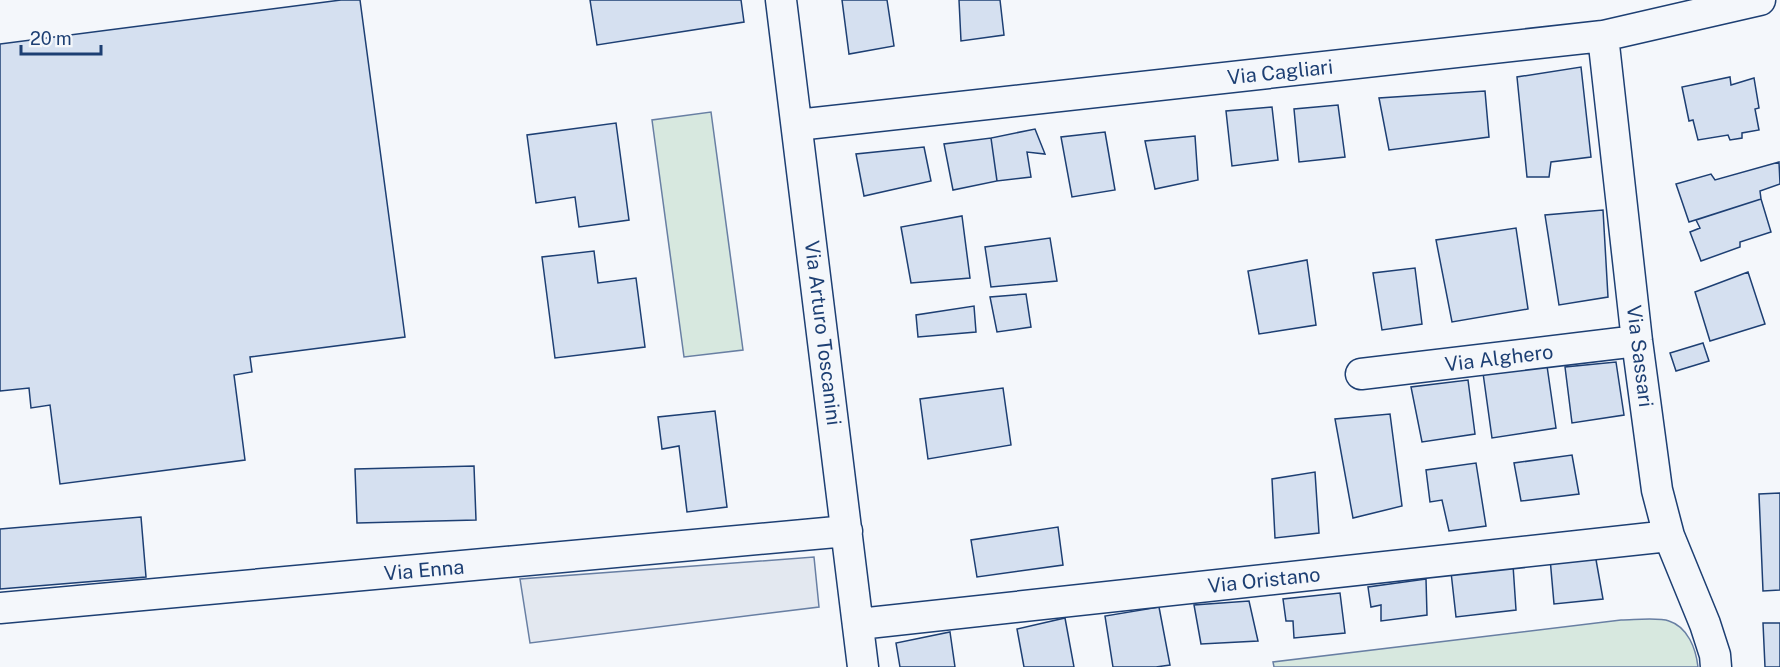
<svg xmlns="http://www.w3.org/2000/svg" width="1780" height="667" font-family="'Public Sans',sans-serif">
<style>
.green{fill:#d7e8df;stroke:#687fa3;stroke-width:1.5}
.parking{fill:#e3e8f0;stroke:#687fa3;stroke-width:1.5}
.building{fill:#d5e0f0;stroke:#1d3f73;stroke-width:1.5}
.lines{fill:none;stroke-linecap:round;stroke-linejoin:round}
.minor-casing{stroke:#1d3f73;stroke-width:33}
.minor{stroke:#f4f7fb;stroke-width:30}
.labels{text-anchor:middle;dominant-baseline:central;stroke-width:4.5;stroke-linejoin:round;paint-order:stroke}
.street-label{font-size:20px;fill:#1d3f73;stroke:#f4f7fb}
</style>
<rect width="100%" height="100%" fill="#f4f7fb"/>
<!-- green -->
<path class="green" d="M711 112 743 350 684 357 652 120Z
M1621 620C1634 620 1658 617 1669 621 1688 627 1696 649 1698 667H1274L1273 662Z"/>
<!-- parking -->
<path class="parking" d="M814 557 819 607 530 643 520 579Z"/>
<!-- building -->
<path class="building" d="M341 0H360L405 337 250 357 252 372 234 375 245 460 60 484 50 405 31 408 29 388 0 391V44Z
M590 0H741L744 22 597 45Z
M842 0H887L894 46 849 54Z
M959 0H1000L1004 35 961 41Z
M1581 67 1591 157 1551 162 1549 177H1527L1517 77Z
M1730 77 1731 85 1754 78 1759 108 1755 109 1759 130 1742 133V138L1730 140 1728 135 1698 140 1693 120 1689 121 1682 87Z
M1485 91 1489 137 1389 150 1379 98Z
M1338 105 1345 157 1299 162 1294 109Z
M1272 107 1278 160 1232 166 1226 111Z
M616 123 629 220 579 227 575 197 536 203 527 135Z
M1035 129 1045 154 1027 152 1031 177 997 181 991 138Z
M1105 132 1115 190 1072 197 1061 137Z
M1195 136 1198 180 1155 189 1145 141Z
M991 138 997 181 953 190 944 144Z
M924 147 931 181 864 196 856 154Z
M1779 162 1780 184 1760 191 1761 199 1689 222 1676 184 1711 174 1715 180Z
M1761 199 1771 232 1740 242V247L1701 261 1690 232 1700 228 1696 220Z
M1603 210 1608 297 1559 305 1545 215Z
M962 216 970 278 911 283 901 227Z
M1516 228 1528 309 1452 322 1436 240Z
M1050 238 1057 281 991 287 985 247Z
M594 251 598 283 636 278 645 347 555 358 542 257Z
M1307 260 1316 325 1259 334 1248 271Z
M1415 268 1422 324 1382 330 1373 273Z
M1748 272 1765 324 1710 341 1695 292Z
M1026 294 1031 327 997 332 990 297Z
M974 306 976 332 918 337 916 315Z
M1703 343 1709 361 1676 371 1670 353Z
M1616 362 1624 415 1572 423 1565 367Z
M1547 366 1556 428 1492 438 1483 373Z
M1468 380 1475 434 1422 442 1411 387Z
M1003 388 1011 445 928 459 920 399Z
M715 411 727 507 687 512 679 446 662 449 658 417Z
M1390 414 1402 506 1353 518 1335 419Z
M1572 455 1579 494 1521 501 1514 463Z
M1476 463 1486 526 1449 531 1442 500 1430 502 1426 470Z
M474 466 476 520 357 523 355 469Z
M1315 472 1319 533 1275 538 1272 479Z
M1780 493V590L1763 591 1759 494Z
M141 517 146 577 0 589V529Z
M1058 527 1063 565 977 577 971 540Z
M1595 554 1603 599 1554 604 1550 558Z
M1513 565 1516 610 1456 617 1451 572Z
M1426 579 1427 615 1381 621V605L1371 607 1368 587Z
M1340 593 1345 633 1294 638 1293 621H1286L1283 599Z
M1249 601 1258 641 1201 644 1194 605Z
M1159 607 1170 665 1156 667H1113L1105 616Z
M1065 618 1074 667H1024L1017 629Z
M1763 623H1780V667H1765Z
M950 632 955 667H900L896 643Z"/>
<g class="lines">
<!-- minor casing -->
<g class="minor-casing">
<path id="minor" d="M781 0 863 667
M1603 36 1637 341 1657 490 1669 536 1705 624 1715 655 1716 667
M797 125 1603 36 1760 0
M1361 374 1637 341
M0 608 847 531
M859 624 1669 536"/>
</g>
<!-- minor -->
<use href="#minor" class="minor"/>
</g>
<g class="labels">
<!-- street labels -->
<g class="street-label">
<text transform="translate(1280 72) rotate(-6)">Via Cagliari</text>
<text transform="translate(823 333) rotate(83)">Via Arturo Toscanini</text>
<text transform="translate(1640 356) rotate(83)">Via Sassari</text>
<text transform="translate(1499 358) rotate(-7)">Via Alghero</text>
<text transform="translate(424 570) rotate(-5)">Via Enna</text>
<text transform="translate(1264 580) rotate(-6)">Via Oristano</text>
</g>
</g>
<!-- scale -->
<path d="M21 45v9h80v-9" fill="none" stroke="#1d3f73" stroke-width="3"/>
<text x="30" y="45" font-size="18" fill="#1d3f73" stroke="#f4f7fb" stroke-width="4.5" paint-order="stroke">20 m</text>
</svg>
